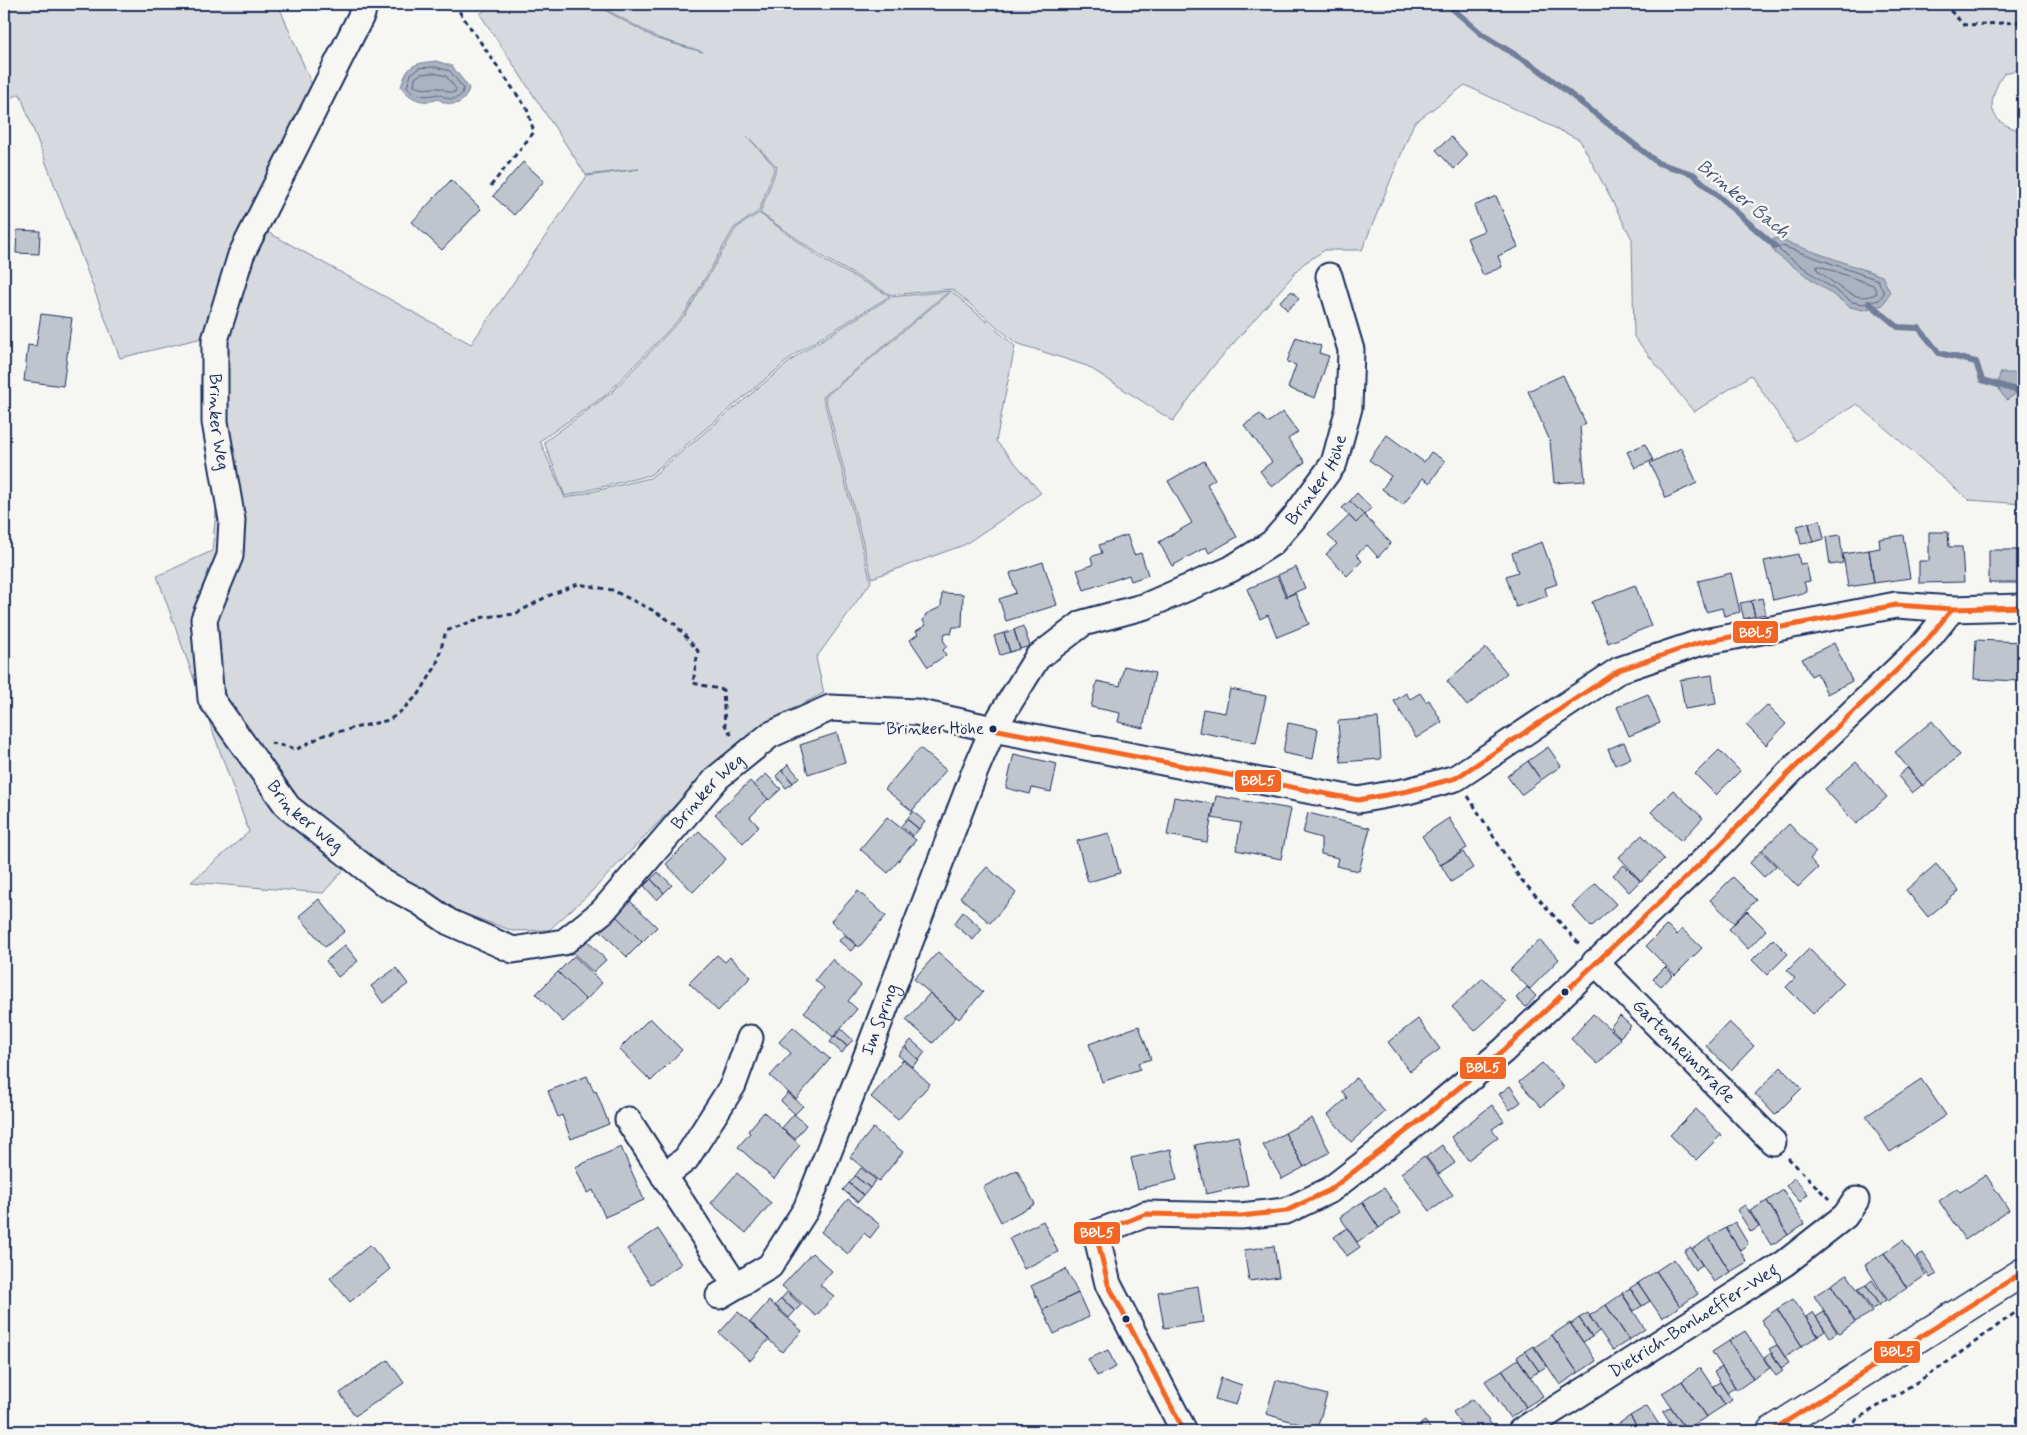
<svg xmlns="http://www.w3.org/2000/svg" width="2027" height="1435" font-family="Mynerve,sans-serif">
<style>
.green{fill:#d6d9dd;stroke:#78849e}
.water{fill:#abb2c0;stroke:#717e99}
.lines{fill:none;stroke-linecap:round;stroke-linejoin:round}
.shore{stroke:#556385;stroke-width:1}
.stream{stroke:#717e99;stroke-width:6}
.building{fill:#c0c4cd;stroke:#1b2f5e}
.minor-casing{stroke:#1b2f5e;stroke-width:29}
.major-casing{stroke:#1b2f5e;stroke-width:31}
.path{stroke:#1b2f5e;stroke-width:3;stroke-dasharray:5 4;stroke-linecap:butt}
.minor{stroke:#f6f6f2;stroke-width:25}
.major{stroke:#f6f6f2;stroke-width:28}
.bus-1-casing{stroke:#f6f6f2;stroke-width:9}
.bus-1{stroke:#f26522;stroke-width:5}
.bus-dot{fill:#1b2f5e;stroke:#f6f6f2;stroke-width:2}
.labels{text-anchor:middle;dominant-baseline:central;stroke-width:5;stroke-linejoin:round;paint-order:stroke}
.bus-label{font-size:17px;fill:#1b2f5e;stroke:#f6f6f2;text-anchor:end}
.street-label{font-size:18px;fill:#1b2f5e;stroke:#f6f6f2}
.water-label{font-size:19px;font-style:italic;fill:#46567b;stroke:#f6f6f2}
.line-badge{stroke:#f6f6f2;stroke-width:2}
.badge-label{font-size:14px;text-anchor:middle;font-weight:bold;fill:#fff}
</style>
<rect width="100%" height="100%" fill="#f6f6f2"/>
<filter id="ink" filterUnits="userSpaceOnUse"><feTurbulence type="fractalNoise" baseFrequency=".02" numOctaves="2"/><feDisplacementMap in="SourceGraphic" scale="10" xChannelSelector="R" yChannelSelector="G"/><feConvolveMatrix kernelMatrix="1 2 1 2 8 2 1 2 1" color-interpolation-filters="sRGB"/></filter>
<g filter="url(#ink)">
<!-- green -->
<path class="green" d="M4 4H278L315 92 235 250 202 338 120 358 20 94 4 100Z
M493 4H594L657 39 703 52 658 38 596 4H2023V69L2004 73C1985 103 1987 123 2023 131V504L1969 500 1857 404 1796 441 1751 375 1694 412 1634 337 1632 239 1580 140 1465 85 1414 123 1362 250H1325L1303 264 1211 369 1173 421 1087 366 1016 343 952 289 891 295 826 259 760 213 777 167 747 136 775 167 759 211 734 228 685 313 606 395 540 441 565 498 650 478 799 354 891 297 949 291 823 397 871 582 816 658 824 693 766 722 714 765 591 892 549 930 513 931 454 910 359 853 323 893 191 882 249 832 157 576 212 551 217 502 203 341 262 229 471 344 587 176 639 169 586 175 480 14Z
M759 213 825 261 890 296 798 352 650 475 565 496 544 442 611 393 686 314 736 228Z
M951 291 1015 346 996 441 1041 493 964 545 872 578 825 397Z"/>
<!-- water -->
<path class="water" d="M436 61 452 66 469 88C465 105 452 108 438 99 424 105 410 99 401 87 408 64 413 64 436 61Z
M1775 238 1882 276 1890 292 1883 305 1863 310 1850 307 1776 254 1769 243Z
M2000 373H2017L2022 384 2021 390 2007 400C1998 391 1997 386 2000 373Z"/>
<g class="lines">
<!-- shore -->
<path class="shore" d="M435 67 450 71 463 88 462 94C453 103 448 98 438 94 427 97 414 97 407 87L411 74 419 68Z
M435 73 446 76 456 89 455 92C448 94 446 89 439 88 429 87 426 91 414 86L415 78 421 74Z
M1782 246 1878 280 1884 293 1879 300 1863 304 1852 302 1780 251 1778 247Z
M1820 266 1873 285 1877 293C1855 306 1835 283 1817 270V267Z"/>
<!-- stream -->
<path class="stream" d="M1447 4 1483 35 1537 68 1658 163 1693 174 1775 246
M1869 303 1898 327 1919 328 1939 353 1976 362 1982 380 2023 392"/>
</g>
<!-- building -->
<path class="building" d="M1451 137 1468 155 1454 169 1436 150Z
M523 162 544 181 514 215 493 196Z
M451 180 481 209 442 250 412 222Z
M1496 196 1518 247 1498 256 1502 267 1483 275 1467 238 1484 231 1474 206Z
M17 230 40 231 39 254 16 253Z
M1292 291 1299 299 1287 310 1280 301Z
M41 314 72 318 63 386 24 381 28 345 36 346Z
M1296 337 1321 346 1319 353 1329 356 1315 398 1288 388 1296 365 1287 362Z
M1563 375 1586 424 1580 427 1585 481 1554 483 1550 441 1528 391Z
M1283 412 1298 432 1288 439 1305 462 1272 487 1260 471 1272 462 1244 425 1260 414 1267 423Z
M1387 435 1424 462 1431 452 1445 461 1430 483 1423 478 1403 505 1382 489 1391 476 1369 460Z
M1645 444 1653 460 1635 468 1627 452Z
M1681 448 1697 483 1666 498 1650 463Z
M1204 461 1215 479 1207 484 1237 537 1209 553 1206 547 1172 566 1159 542 1192 523 1168 481Z
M1357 493 1371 508 1364 515 1350 501Z
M1350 501 1364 515 1356 523 1342 508Z
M1364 515 1391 543 1378 557 1367 545 1356 555 1362 561 1347 576 1326 554 1337 544 1328 536 1349 516 1356 523Z
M1820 520 1824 539 1813 542 1809 523Z
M1809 523 1813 542 1801 544 1797 526Z
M1929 532H1948L1949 547H1962L1964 582 1919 583V561H1929Z
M1127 535 1134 555 1141 553 1148 575 1131 581 1129 575 1084 590 1077 570 1093 565 1091 557 1102 553 1099 545Z
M1840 535 1843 563 1830 565 1826 537Z
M1903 535 1910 578 1874 583 1869 550 1880 548 1879 539Z
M1542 542 1557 584 1545 588 1547 596 1516 607 1506 576 1518 572 1512 553Z
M1869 550 1874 583 1848 587 1843 554Z
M1989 550H2023V583H1989Z
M1798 554 1800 564 1806 563 1810 581 1804 582 1807 592 1773 600 1764 561Z
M1043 562 1057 605 1006 621 999 599 1016 593 1010 573Z
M1296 567 1305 588 1287 596 1278 575Z
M1731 573 1740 612 1724 616 1722 608 1706 612 1698 581Z
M1277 576 1286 597 1295 593 1309 624 1277 637 1268 615 1260 619 1247 589Z
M1635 585 1651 626 1608 643 1592 602Z
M942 593 963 594 962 627H953L951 634 945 633 943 640 947 646 943 650 946 655 928 667 910 640 918 634 916 631 926 625 923 621 926 614 941 607Z
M1762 598 1766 614 1755 616 1751 601Z
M1751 601 1755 616 1744 619 1740 603Z
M1023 626 1030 646 1020 649 1014 630Z
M1014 630 1020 649 1010 652 1004 633Z
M1004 633 1010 652 1000 655 994 636Z
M1976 640 2022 642 2020 681 1974 679Z
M1834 643 1852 681 1827 694 1817 673 1811 676 1802 659Z
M1486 648 1507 673 1467 706 1447 681Z
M1124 666 1155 673 1143 728 1118 722 1120 713 1091 707 1097 681 1120 686Z
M1712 675 1716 704 1685 709 1680 680Z
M1230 689 1266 696 1256 743 1199 732 1203 709 1225 713Z
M1406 693 1410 699 1420 693 1426 702 1429 700 1442 722 1416 738 1394 701Z
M1648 694 1660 723 1629 736 1617 707Z
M1767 705 1786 724 1766 745 1746 725Z
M1378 718 1381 759 1341 762 1338 721Z
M1932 721 1960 755 1923 786 1895 752Z
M1288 723 1318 729 1313 759 1283 753Z
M837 733 845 762 808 774 800 745Z
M1624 742 1631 758 1615 765 1608 749Z
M1548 747 1561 766 1541 780 1528 761Z
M920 748 946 770 912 811 885 789Z
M1719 750 1740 771 1716 795 1695 774Z
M1014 754 1057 764 1051 792 1032 788 1030 794 1006 788Z
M1528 761 1541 780 1521 795 1507 776Z
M1856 762 1887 797 1856 824 1825 789Z
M788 764 799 777 793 783 782 770Z
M1907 768 1922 785 1912 793 1898 776Z
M782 770 793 783 786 788 776 776Z
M766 774 781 789 769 800 754 785Z
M750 781 768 799 750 817 759 827 743 843 715 814Z
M1673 790 1703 818 1681 841 1651 812Z
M1216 796 1291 809 1281 859 1236 850 1241 823 1212 818Z
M1174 797 1214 804 1207 842 1167 835Z
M913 811 925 822 919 829 907 819Z
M1308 813 1370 828 1359 871 1336 866 1338 858 1321 854V838L1303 833Z
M887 817 916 840 888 873 860 849Z
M1449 818 1467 848 1440 865 1422 836Z
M907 819 919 829 913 836 901 826Z
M1789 824 1816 852 1810 859 1818 868 1798 887 1762 850Z
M699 831 726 859 693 892 666 864Z
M1109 833 1120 873 1088 882 1077 841Z
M1642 835 1664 859 1641 881 1619 857Z
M1761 851 1776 866 1764 877 1750 863Z
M1463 852 1473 868 1451 882 1441 865Z
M1936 864 1959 891 1928 917 1906 890Z
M1624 865 1640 881 1629 892 1613 875Z
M987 867 1016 893 990 923 960 897Z
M658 872 672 885 664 893 651 879Z
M1733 877 1756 900 1734 923 1710 900Z
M651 879 664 893 657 900 644 886Z
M1596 883 1616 904 1591 927 1572 906Z
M858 891 886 916 859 947 831 921Z
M319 899 345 931 325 947 299 916Z
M630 901 657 927 642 942 615 915Z
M1747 911 1766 930 1748 949 1729 929Z
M963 912 982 929 973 940 954 924Z
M615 915 642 942 627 957 600 930Z
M1667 925 1677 935 1682 929 1702 948 1675 975 1646 946Z
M844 935 856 945 851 951 839 941Z
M584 937 606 960 593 972 570 950Z
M1773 939 1788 954 1767 975 1752 960Z
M1539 940 1559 959 1530 989 1510 970Z
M345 945 358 961 338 977 326 961Z
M1809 949 1844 983 1813 1014 1786 987 1795 978 1787 971Z
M938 952 983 992 959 1019 914 979Z
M717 955 725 962 730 957 751 977 718 1011 689 983Z
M574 956 602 983 586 1000 558 972Z
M832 959 861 985 848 1001 857 1009 833 1037 804 1012 824 988 815 980Z
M1665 967 1673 975 1661 986 1653 979Z
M396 968 408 984 383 1003 371 986Z
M558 972 586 1000 563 1022 536 994Z
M1483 978 1506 1002 1475 1031 1452 1007Z
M1527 987 1536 996 1526 1007 1516 998Z
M930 993 956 1017 933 1043 906 1020Z
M1593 1014 1621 1039 1598 1064 1571 1039Z
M1620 1016 1631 1026 1620 1037 1610 1027Z
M650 1018 682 1050 651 1081 619 1049Z
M1418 1019 1440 1049 1410 1071 1388 1042Z
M1729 1022 1754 1046 1731 1070 1706 1046Z
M1139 1026 1151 1059 1138 1063 1140 1069 1102 1082 1089 1044Z
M793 1027 830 1059 796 1099 770 1076 791 1053 779 1042Z
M841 1029 853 1040 847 1046 835 1036Z
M835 1036 847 1046 842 1053 830 1042Z
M911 1040 925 1052 919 1060 905 1047Z
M905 1047 919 1060 912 1067 898 1055Z
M903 1060 930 1084 898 1120 871 1097Z
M1542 1063 1564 1087 1541 1107 1519 1082Z
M1781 1067 1802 1088 1775 1115 1755 1094Z
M587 1076 594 1092 596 1091 609 1124 571 1139 562 1115 558 1117 548 1091Z
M1356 1078 1385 1112 1351 1142 1328 1115 1347 1098 1342 1091Z
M1921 1079 1946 1115 1890 1152 1866 1116Z
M1510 1086 1521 1102 1510 1110 1499 1094Z
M788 1093 803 1106 795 1114 781 1101Z
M1492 1105 1504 1121 1492 1129 1498 1137 1468 1160 1451 1137Z
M1696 1109 1721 1135 1696 1160 1670 1135Z
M764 1112 800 1145 774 1179 738 1147 750 1133 748 1131Z
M794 1114 806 1125 795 1139 782 1128Z
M1312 1118 1330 1152 1304 1167 1285 1133Z
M873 1128 903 1152 879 1181 850 1157Z
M1285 1133 1304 1167 1282 1179 1263 1145Z
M1238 1136 1248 1185 1206 1194 1195 1145Z
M1442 1145 1455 1163 1439 1174 1426 1157Z
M621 1147 644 1200 605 1217 593 1190 587 1193 575 1167Z
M1171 1149 1177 1180 1138 1189 1131 1158Z
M1424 1156 1453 1195 1430 1211 1401 1173Z
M861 1168 876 1180 870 1188 855 1176Z
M1017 1170 1035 1204 1001 1222 983 1187Z
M737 1173 771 1203 746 1233 711 1203Z
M1986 1175 2009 1210 1965 1240 1939 1201 1957 1188 1960 1192Z
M855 1176 870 1188 864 1195 849 1183Z
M1794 1178 1808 1194 1800 1202 1786 1186Z
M849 1183 864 1195 858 1202 843 1190Z
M1384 1188 1401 1213 1379 1228 1362 1202Z
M1783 1190 1804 1224 1788 1235 1767 1201Z
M848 1199 880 1225 870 1238 864 1233 848 1254 821 1232Z
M1767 1201 1788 1235 1771 1245 1750 1211Z
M1362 1202 1379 1228 1357 1242 1340 1217Z
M1745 1205 1759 1227 1751 1232 1737 1210Z
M1043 1221 1058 1252 1024 1269 1009 1238Z
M1735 1222 1748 1244 1740 1250 1726 1228Z
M1347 1228 1360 1247 1347 1256 1334 1237Z
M1726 1228 1747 1262 1730 1272 1709 1238Z
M658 1229 681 1264 651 1284 627 1249Z
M1709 1238 1730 1272 1714 1282 1692 1249Z
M1903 1240 1926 1275 1907 1288 1884 1253Z
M370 1245 390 1269 350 1302 330 1278Z
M1274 1246 1279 1277 1249 1281 1244 1250Z
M1691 1247 1702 1265 1695 1270 1684 1251Z
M812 1253 832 1271 820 1285 834 1296 816 1316 782 1286Z
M1884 1253 1907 1288 1888 1301 1865 1265Z
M1923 1253 1937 1274 1930 1278 1916 1257Z
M1674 1259 1698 1294 1680 1306 1656 1271Z
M1066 1269 1078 1293 1043 1310 1031 1286Z
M1656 1271 1680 1306 1662 1318 1638 1283Z
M1847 1274 1872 1312 1855 1322 1831 1285Z
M1872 1280 1886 1300 1879 1305 1866 1285Z
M1638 1283 1650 1301 1642 1306 1630 1288Z
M1831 1285 1855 1322 1839 1333 1814 1296Z
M1866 1285 1879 1305 1872 1309 1858 1289Z
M1198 1286 1203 1322 1164 1328 1158 1292Z
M1630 1288 1642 1306 1634 1311 1622 1293Z
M787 1292 801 1305 795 1311 781 1299Z
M1078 1293 1089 1317 1054 1334 1043 1310Z
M1622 1294 1645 1329 1629 1340 1606 1305Z
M781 1299 795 1311 789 1318 775 1305Z
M1793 1299 1818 1336 1802 1346 1777 1309Z
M769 1301 802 1331 782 1352 750 1322Z
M1606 1305 1629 1340 1613 1350 1589 1316Z
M1777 1309 1802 1346 1785 1357 1761 1320Z
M738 1312 769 1339 750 1361 719 1333Z
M1813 1312 1825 1331 1818 1336 1806 1317Z
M1824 1312 1837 1332 1830 1337 1816 1317Z
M1588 1313 1599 1331 1592 1337 1579 1318Z
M1579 1318 1592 1337 1583 1342 1571 1324Z
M1570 1323 1596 1361 1578 1373 1552 1335Z
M1745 1331 1770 1368 1753 1379 1729 1341Z
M1552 1335 1578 1373 1560 1385 1535 1347Z
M1729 1341 1753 1379 1737 1390 1712 1352Z
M1777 1345 1789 1363 1781 1368 1769 1349Z
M1533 1346 1547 1366 1539 1371 1525 1351Z
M1108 1350 1116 1367 1097 1376 1088 1359Z
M1525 1351 1539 1371 1530 1377 1517 1357Z
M1772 1353 1783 1371 1776 1376 1764 1358Z
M1518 1359 1543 1396 1526 1407 1502 1370Z
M388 1360 404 1383 355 1416 340 1393Z
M1722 1367 1735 1387 1727 1393 1714 1372Z
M1700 1368 1725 1405 1706 1417 1682 1381Z
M1502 1370 1526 1407 1510 1418 1485 1381Z
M1221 1378 1242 1385 1236 1405 1215 1399Z
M1276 1380 1327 1395 1317 1429 1266 1414Z
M1682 1381 1706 1417 1686 1430 1662 1393Z
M1720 1382 1732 1400 1725 1405 1713 1386Z
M1473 1399 1494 1428 1490 1431H1466L1453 1412Z
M1647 1406 1663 1431H1640L1630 1416Z
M1671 1407 1685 1428 1680 1431H1675L1663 1412Z
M1630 1416 1640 1431H1617L1614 1427Z
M1425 1421 1432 1431H1410Z
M1669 1422 1675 1431H1664L1661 1428Z"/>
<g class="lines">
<!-- minor casing -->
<g class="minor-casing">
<g id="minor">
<path id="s1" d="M364 4 362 14 241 255 215 340V422L232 520 230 556 204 619 211 699 288 807 384 883 420 902 449 922 513 950 564 942 603 911 718 777 770 735 830 708 916 712 993 729 1358 800 1408 791 1456 778 1619 670 1699 643 1896 605 1952 609 2023 607"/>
<path id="s2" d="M1595 962 1773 1142"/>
<path d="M628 1120 736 1286"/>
<path d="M664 1176 686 1159 733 1085 750 1038"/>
<path id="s3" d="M719 1296 770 1266 806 1209 865 1060 975 771 993 729 1037 658 1083 623 1146 606 1231 569 1272 543 1294 518 1334 463 1349 408 1351 350 1329 276"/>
<path d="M1184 1431 1108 1284 1096 1233 1146 1214 1241 1216 1286 1211 1330 1190 1419 1121 1503 1051 1721 844 1789 773 1923 645 1952 609"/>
<path id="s4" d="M1521 1431 1785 1263 1845 1216 1856 1200"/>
</g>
</g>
<!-- major casing -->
<g class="major-casing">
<path id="major" d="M1771 1431 2023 1272"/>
</g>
<!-- path -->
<path class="path" d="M454 4 527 109 534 132 489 188
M1944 4 1964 25 2023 22
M271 743 297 749 324 735 389 720 399 713 419 694 436 666 446 631 484 617 515 614 548 596 578 584 612 590 654 611 675 624 698 651 693 683 723 690 725 725 732 736
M1468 796 1519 877 1581 946
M1788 1158 1829 1199
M1838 1431 1938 1369 2023 1307"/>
<!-- minor -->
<use href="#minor" class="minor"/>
<!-- major -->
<use href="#major" class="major"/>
<!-- bus-1 casing -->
<g class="bus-1-casing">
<path id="bus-1" d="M993 729 1358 800 1408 791 1456 778 1619 670 1699 643 1896 605 1952 609 2023 607
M1184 1431 1108 1284 1096 1233 1146 1214 1241 1216 1286 1211 1330 1190 1419 1121 1503 1051 1721 844 1789 773 1923 645 1952 609
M1771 1431 2023 1272"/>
</g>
<!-- bus-1 -->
<use href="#bus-1" class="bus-1"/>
</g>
</g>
<!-- markers -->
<g class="bus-dot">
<circle cx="993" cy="729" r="4.5"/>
<circle cx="1565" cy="992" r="4.5"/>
<circle cx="1126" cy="1319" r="4.5"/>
</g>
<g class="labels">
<!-- bus labels -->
<g class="bus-label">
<text x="984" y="729">Brinker Höhe</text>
</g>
<!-- street labels -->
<g class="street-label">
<text stroke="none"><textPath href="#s1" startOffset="451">Brinker Weg</textPath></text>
<text stroke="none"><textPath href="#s3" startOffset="1068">Brinker Höhe</textPath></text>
<text stroke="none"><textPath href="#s1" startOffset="1396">Brinker Weg</textPath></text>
<text stroke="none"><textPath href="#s1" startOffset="886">Brinker Weg</textPath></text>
<text stroke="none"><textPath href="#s3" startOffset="330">Im Spring</textPath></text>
<text stroke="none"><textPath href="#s2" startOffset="126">Gartenheimstraße</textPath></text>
<text stroke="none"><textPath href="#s4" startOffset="205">Dietrich-Bonhoeffer-Weg</textPath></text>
</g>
<!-- water labels -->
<g class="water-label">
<text transform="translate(1743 199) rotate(39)">Brinker Bach</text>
</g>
</g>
<g class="line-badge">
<rect x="1732" y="620" width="47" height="24" rx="5" fill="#f26522"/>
<rect x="1234" y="769" width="48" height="24" rx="5" fill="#f26522"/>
<rect x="1459" y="1056" width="48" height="24" rx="5" fill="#f26522"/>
<rect x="1073" y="1221" width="48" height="24" rx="5" fill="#f26522"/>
<rect x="1873" y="1340" width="48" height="24" rx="5" fill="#f26522"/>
</g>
<g class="badge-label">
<text x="1756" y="637">BBL5</text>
<text x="1258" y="785">BBL5</text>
<text x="1483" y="1072">BBL5</text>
<text x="1097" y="1237">BBL5</text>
<text x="1897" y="1356">BBL5</text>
</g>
<!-- margin -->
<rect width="2027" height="1435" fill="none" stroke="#f6f6f2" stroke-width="20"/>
<rect x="10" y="10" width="2007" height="1415" fill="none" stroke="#1b2f5e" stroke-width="2" filter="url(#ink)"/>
</svg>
